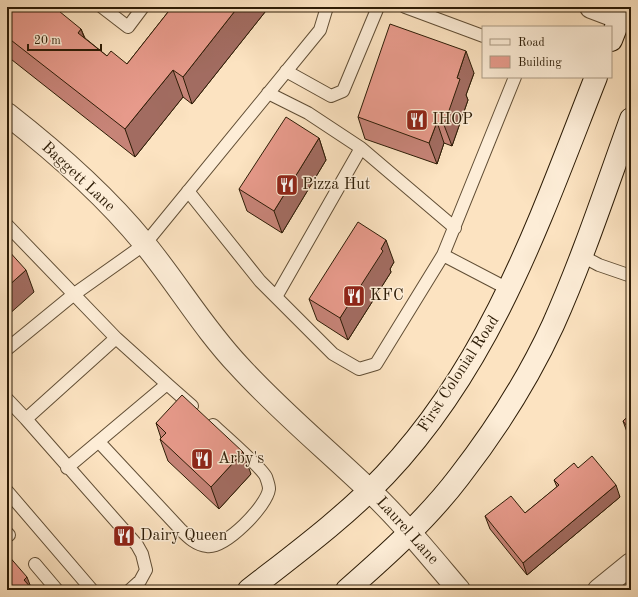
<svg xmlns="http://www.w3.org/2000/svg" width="638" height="597" font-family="'Old Standard TT',serif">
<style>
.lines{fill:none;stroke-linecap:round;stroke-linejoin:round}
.lane-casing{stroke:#614e35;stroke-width:14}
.street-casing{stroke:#614e35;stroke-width:24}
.secondary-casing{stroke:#2d1c06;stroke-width:24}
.lane{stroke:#fdedd7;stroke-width:12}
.street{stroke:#fdedd7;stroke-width:22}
.secondary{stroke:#fdedd7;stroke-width:22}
.wall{fill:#c78478;stroke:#2d1c06}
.shaded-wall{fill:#a26c61;stroke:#2d1c06}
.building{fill:#e79a8b;stroke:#2d1c06}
.labels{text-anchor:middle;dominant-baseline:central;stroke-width:3;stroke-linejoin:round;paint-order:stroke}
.poi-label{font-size:16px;fill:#2d1c06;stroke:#fdedd7;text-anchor:start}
.street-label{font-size:16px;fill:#2d1c06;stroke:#fdedd7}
</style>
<rect width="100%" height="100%" fill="#fce3c1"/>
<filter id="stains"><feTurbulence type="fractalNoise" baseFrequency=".005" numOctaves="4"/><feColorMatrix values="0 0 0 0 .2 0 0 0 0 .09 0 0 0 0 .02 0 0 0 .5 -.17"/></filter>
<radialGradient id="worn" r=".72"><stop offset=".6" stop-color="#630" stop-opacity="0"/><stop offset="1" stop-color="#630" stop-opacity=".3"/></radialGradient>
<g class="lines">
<!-- lane casing -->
<g class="lane-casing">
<path id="lane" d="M102 7 128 27 143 7
M405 7 483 36
M286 71 331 96 343 91 378 7
M268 93 308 113 361 148 455 228
M188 191 260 281 333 354 359 369 376 364 443 255 515 77
M7 225 116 338 26 419 7 399
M443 255 510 290
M582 256 599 265 631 276
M276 297 361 148
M7 349 73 295 145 244 320 30 327 7
M167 384 192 406
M26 419 137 545 142 554 146 570 140 581 130 590
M99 442 181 530C189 538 196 545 207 546 225 549 267 506 269 489 269 485 267 480 266 477 262 468 223 434 213 425
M67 468 167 384 116 338
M7 491 92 590
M7 533 9 535
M35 564 57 590"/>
</g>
<!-- street casing -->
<g class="street-casing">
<path id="street" d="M591 7 620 18
M7 114C57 153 104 194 144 243 177 283 203 328 239 366 279 410 325 448 368 489 401 520 430 556 459 590
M599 590 631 564"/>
</g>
<!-- secondary casing -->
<g class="secondary-casing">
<path id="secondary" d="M611 40 624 7
M249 590C295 554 344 518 385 475 492 362 540 219 596 77
M347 590C387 555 427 519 459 477 494 432 529 377 553 325 583 258 606 188 631 119"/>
</g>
<!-- lane -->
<use href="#lane" class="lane"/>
<!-- street -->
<use href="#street" class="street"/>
<!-- secondary -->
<use href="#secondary" class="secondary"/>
</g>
<!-- wall -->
<path class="wall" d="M7 7 81 29 85 38 107 56 127 64 172 7H269L192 104 183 97 135 157 7 56Z
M474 73 466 95 468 100 452 146 444 143 437 164 365 139 358 117Z
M319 138 326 160 282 233 247 211 239 189Z
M394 262 390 269 391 272 348 340 317 320 309 299Z
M631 414V437L627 432 623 421Z
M156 423 251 474 219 509 168 461 160 439 161 438Z
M578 468 620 497 527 575 490 529 485 516 525 513 557 487 554 480Z"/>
<!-- shaded-wall -->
<path class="shaded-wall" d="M238 7H269L192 104 183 77Z
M81 29 91 56 78 33Z
M466 51 474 73 466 95 468 100 452 146 444 125 457 78Z
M173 70 183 97 135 157 125 129Z
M437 122 444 143 437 164 429 143Z
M319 138 326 160 282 233 274 211Z
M386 240 394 262 390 269 391 272 348 340 340 318Z
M26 270 34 292 7 316V287Z
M243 452 251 474 219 509 211 487Z
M616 485 620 497 527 575 523 563Z
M27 577 32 590 24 580Z"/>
<!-- building -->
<path class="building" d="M7 7H54L81 29 78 33 107 56 111 51 127 64 172 7H238L183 77 173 70 125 129 7 37Z
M390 24 466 51 457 78 460 79 444 125 437 122 429 143 358 117Z
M286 117 319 138 274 211 239 189Z
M358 222 386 240 381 249 383 251 340 318 309 299Z
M7 249 26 270 7 287Z
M182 395 243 452 211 487 160 439 166 433 156 423Z
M631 414V431L623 421Z
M592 456 616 485 523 563 485 516 511 496 525 513 559 485 554 480 574 463 578 468Z
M7 554 27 577 24 580 33 590H7Z"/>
<!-- icons -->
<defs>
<g id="restaurant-square" transform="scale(1.15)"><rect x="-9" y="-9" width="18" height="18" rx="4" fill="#8f2418" stroke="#fdedd7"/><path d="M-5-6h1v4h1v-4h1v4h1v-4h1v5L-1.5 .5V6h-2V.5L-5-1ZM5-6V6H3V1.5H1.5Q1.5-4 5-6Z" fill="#fff"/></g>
</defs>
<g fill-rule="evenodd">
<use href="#restaurant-square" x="417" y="120"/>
<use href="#restaurant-square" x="287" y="185"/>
<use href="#restaurant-square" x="354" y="296"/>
<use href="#restaurant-square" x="202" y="459"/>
<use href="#restaurant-square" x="124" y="536"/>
</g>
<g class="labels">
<!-- poi labels -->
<g class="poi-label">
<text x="432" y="120">IHOP</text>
<text x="302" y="185">Pizza Hut</text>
<text x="370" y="296">KFC</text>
<text x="218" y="459">Arby's</text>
<text x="140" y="536">Dairy Queen</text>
</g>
<!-- street labels -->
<g class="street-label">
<text transform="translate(78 177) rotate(43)">Baggett Lane</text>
<text transform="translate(459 374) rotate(-57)">First Colonial Road</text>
<text transform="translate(407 531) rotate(48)">Laurel Lane</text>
</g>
</g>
<!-- margin -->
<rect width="638" height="597" fill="none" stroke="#fce3c1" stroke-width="24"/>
<rect x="8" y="8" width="622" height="581" fill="none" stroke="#2d1c06" stroke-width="2"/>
<rect x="12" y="12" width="614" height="573" fill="none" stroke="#2d1c06"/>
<!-- legend -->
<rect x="482" y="26" width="130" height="52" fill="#fdedd7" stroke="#aa9983"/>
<rect x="490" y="39" width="20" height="6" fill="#fdedd7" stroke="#aa9983"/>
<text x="518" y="46" font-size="12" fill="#2d1c06">Road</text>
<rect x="490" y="56" width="20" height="12" fill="#e79a8b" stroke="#aa9983"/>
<text x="518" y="66" font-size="12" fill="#2d1c06">Building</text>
<!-- scale -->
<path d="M28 44v6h73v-6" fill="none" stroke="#2d1c06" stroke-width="2"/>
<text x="34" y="44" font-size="12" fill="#2d1c06" stroke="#fdedd7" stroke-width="3" paint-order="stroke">20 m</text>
<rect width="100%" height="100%" filter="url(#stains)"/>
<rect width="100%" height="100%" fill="url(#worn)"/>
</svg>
